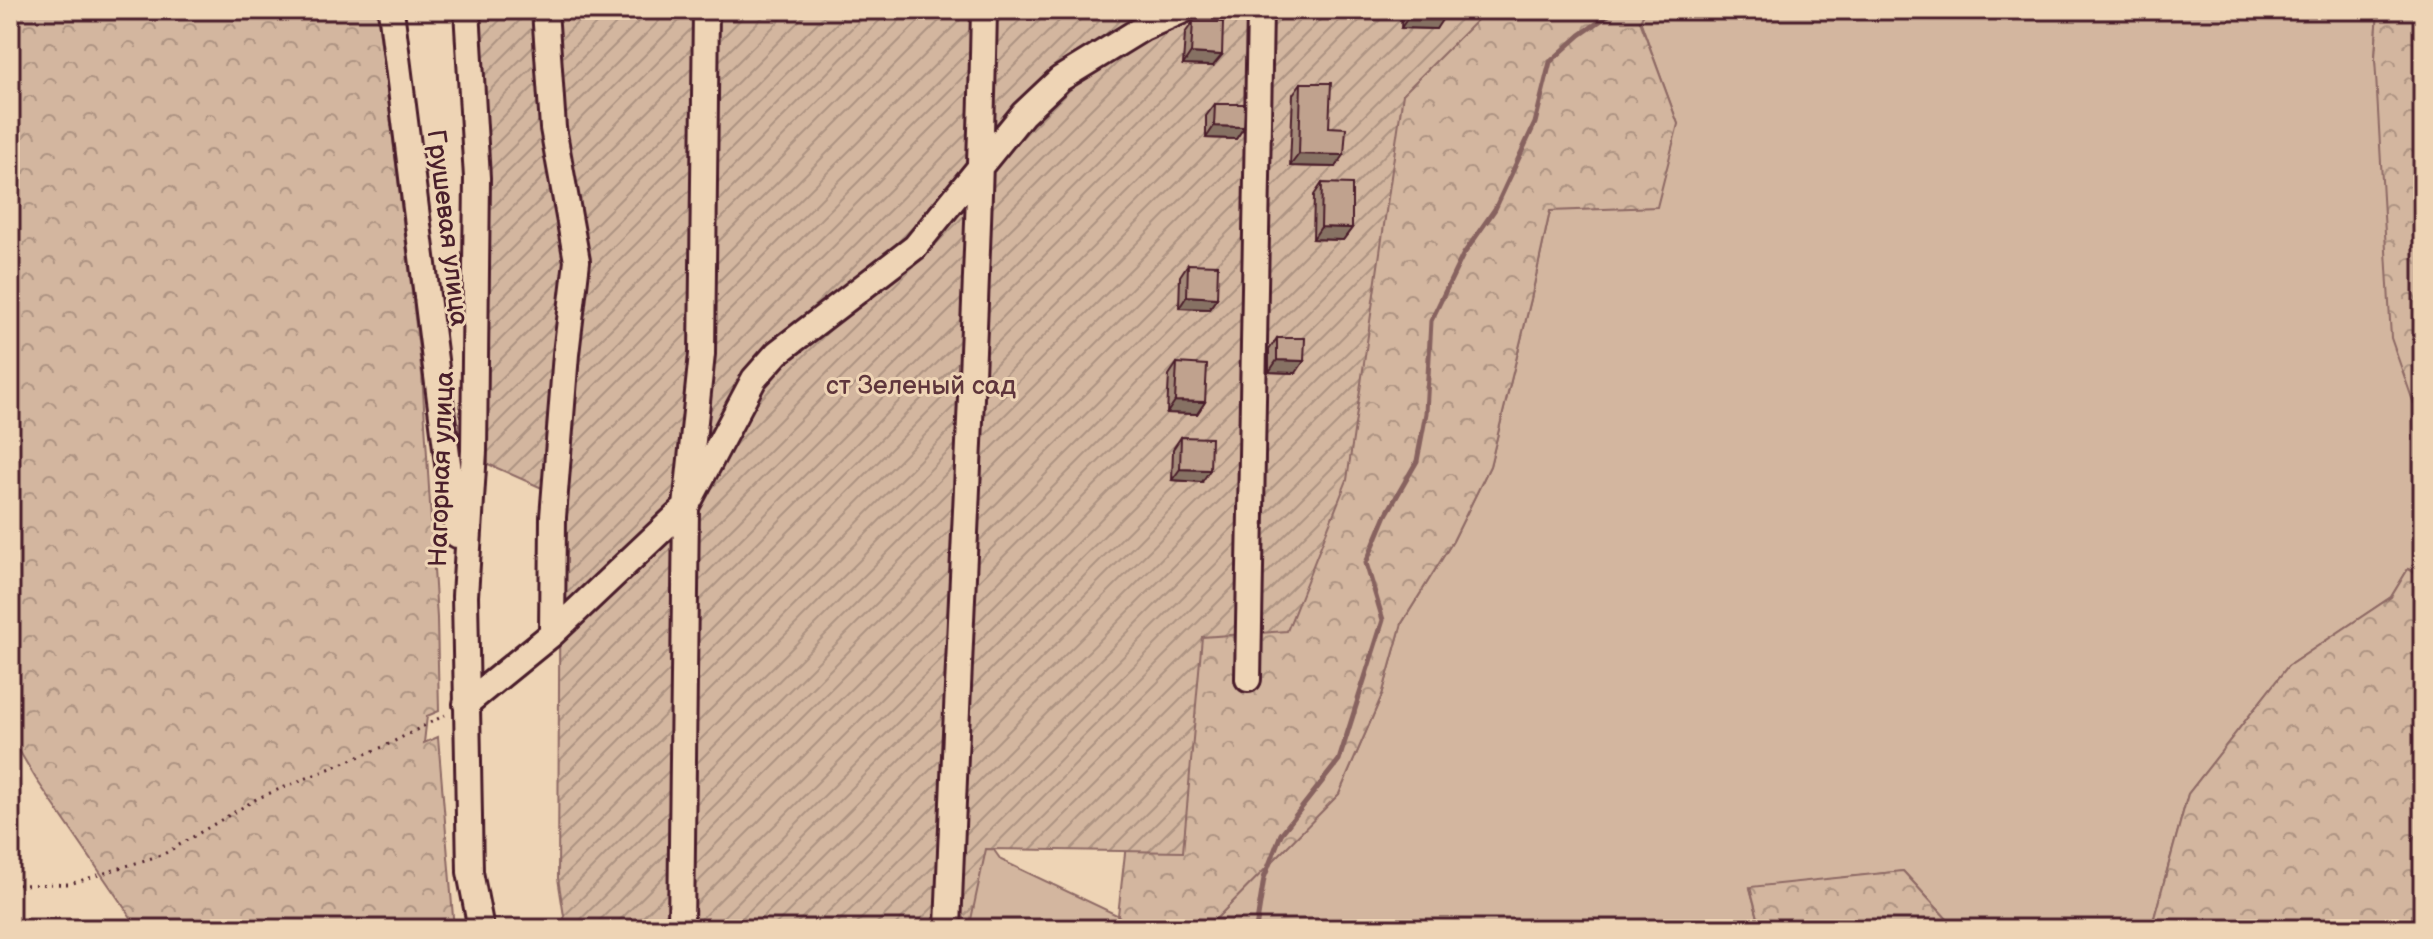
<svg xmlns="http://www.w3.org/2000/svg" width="2433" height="939" font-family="'Balsamiq Sans',sans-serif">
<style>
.green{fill:#d3b69f;stroke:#8e6a65;stroke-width:2}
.forest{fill:url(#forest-crowns);stroke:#8e6a65;stroke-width:2}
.garden{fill:url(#garden-furrows);stroke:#8e6a65;stroke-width:2}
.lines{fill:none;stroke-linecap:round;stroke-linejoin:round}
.stream{stroke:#87625f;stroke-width:5}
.minor-casing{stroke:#4a1f2b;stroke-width:30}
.path{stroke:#4a1f2b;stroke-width:3;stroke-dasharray:2 6;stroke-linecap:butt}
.minor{stroke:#eed4b5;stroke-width:24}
.wall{fill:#a58b7a;stroke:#4a1f2b;stroke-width:2}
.shaded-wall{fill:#867163;stroke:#4a1f2b;stroke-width:2}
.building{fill:#c0a28e;stroke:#4a1f2b;stroke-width:2}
.labels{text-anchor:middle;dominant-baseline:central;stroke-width:6;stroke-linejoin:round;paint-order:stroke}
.street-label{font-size:26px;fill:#4a1f2b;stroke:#eed4b5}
.park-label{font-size:26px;fill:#5f363c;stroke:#eed4b5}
</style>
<defs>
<pattern id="forest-crowns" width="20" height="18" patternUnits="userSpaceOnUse" patternTransform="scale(2)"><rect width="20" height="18" fill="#d3b69f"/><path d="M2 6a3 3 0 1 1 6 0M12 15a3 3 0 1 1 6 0" fill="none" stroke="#ad9382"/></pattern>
<pattern id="garden-furrows" width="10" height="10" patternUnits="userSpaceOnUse" patternTransform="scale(2)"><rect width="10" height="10" fill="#d3b69f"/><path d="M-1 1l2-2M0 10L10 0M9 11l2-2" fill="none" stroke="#ad9382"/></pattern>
</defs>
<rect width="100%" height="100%" fill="#eed4b5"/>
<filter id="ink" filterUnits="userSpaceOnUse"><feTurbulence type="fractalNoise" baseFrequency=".0125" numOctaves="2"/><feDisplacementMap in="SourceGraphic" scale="16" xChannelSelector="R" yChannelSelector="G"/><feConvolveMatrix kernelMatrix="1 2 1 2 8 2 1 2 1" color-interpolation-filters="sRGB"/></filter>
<g filter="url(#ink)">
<!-- green -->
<path class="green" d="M1645 10H2378L2375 58 2414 404 2423 408V576L2408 569 2391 597 2288 666 2188 794 2151 929H1956L1903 871 1750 888 1761 929H1206L1339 794 1382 695 1402 623 1453 541 1490 466 1531 299 1550 211 1678 124 1640 20Z
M935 767 1001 860 1117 915 1129 929H862Z"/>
<!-- forest -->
<path class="forest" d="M10 10H377L422 374 437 618 439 711 427 716 424 743 438 737 454 929H139L36 779 10 735Z
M1370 10H1645L1640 21 1678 124 1657 207 1550 211 1531 299 1490 466 1453 541 1402 623 1382 695 1339 794 1206 929H1129L1118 915 1135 765Z
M2378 10H2423V408L2414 404 2391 338 2375 58Z
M2408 569 2423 576V929H2151L2188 794 2288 666 2391 597Z
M1903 871 1956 929H1761L1750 887Z"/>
<!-- garden -->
<path class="garden" d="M479 10H1487L1403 94 1347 480 1287 631 1202 637 1183 852 986 849 969 929H566L558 878 560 496 488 464Z"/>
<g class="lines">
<!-- stream -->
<path class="stream" d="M1256 929 1264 878 1281 834 1339 760 1383 620 1366 563 1386 515 1417 461 1426 413 1431 321 1463 255 1495 209 1535 123 1550 62 1580 35 1616 10"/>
<!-- minor casing -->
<g class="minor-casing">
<path id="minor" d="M391 10 457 535
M467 10 477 178 474 451 465 596 470 872 481 929
M545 10 553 128 577 261 566 354 553 517 552 634
M1248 679 1260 10
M466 704 552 634 686 507 754 379 777 353 915 247 1023 114 1060 79 1143 28 1184 10
M681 929 686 507 702 354 706 10
M948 929C959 623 978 316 984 10"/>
</g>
<!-- path -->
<path class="path" d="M10 885 70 884 164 854 258 798 385 746 445 715"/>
<!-- minor -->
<use href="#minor" class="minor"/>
</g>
<!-- wall -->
<path class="wall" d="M1402 10H1444L1436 29 1401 28Z
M1193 22 1213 66 1183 65 1185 33Z
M1301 83 1329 127 1336 167 1290 166 1293 94Z
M1215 104 1244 127 1236 139 1206 138V116Z
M1322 183 1352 228 1343 240 1313 239 1314 195Z
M1188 264 1217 298 1209 309 1179 308 1180 276Z
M1277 338 1296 373 1269 372V350Z
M1177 363 1205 402 1197 414 1167 413 1169 375Z
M1181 437 1202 482 1172 480 1173 449Z"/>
<!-- shaded-wall -->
<path class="shaded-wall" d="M1348 10H1378L1372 19 1343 16Z
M1409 16 1444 17 1436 29 1401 28Z
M1191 53 1222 55 1213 66 1183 65Z
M1214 126 1244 127 1236 139 1206 138Z
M1299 154 1344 155 1336 167 1290 166Z
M1321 227 1352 228 1343 240 1313 239Z
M1187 296 1217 298 1209 309 1179 308Z
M1277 360 1304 361 1296 373 1269 372Z
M1175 401 1205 402 1197 414 1167 413Z
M1180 469 1210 470 1202 482 1172 480Z"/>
<!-- building -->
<path class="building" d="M1410 10H1444V17L1409 16Z
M1193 22H1223L1222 55 1191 53Z
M1301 83H1331L1329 127 1346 128 1344 155 1299 154Z
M1215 104H1245L1244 127 1214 126Z
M1322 183 1352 184V228L1321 227Z
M1188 264 1218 265 1217 298 1187 296Z
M1277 338H1305L1304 361 1277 360Z
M1177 363 1207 365 1205 402 1175 401Z
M1181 437 1211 438 1210 470 1180 469Z"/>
</g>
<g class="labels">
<!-- street labels -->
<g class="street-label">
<text transform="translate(447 228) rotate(83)">Грушевая улица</text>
<text transform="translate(442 469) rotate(-88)">Нагорная улица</text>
</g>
<!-- park labels -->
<g class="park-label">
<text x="921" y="386">ст Зеленый сад</text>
</g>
</g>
<!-- margin -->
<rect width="2433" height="939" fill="none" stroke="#eed4b5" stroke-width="40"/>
<rect x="20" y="20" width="2393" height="899" fill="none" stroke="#4a1f2b" stroke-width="3" filter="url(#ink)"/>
</svg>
